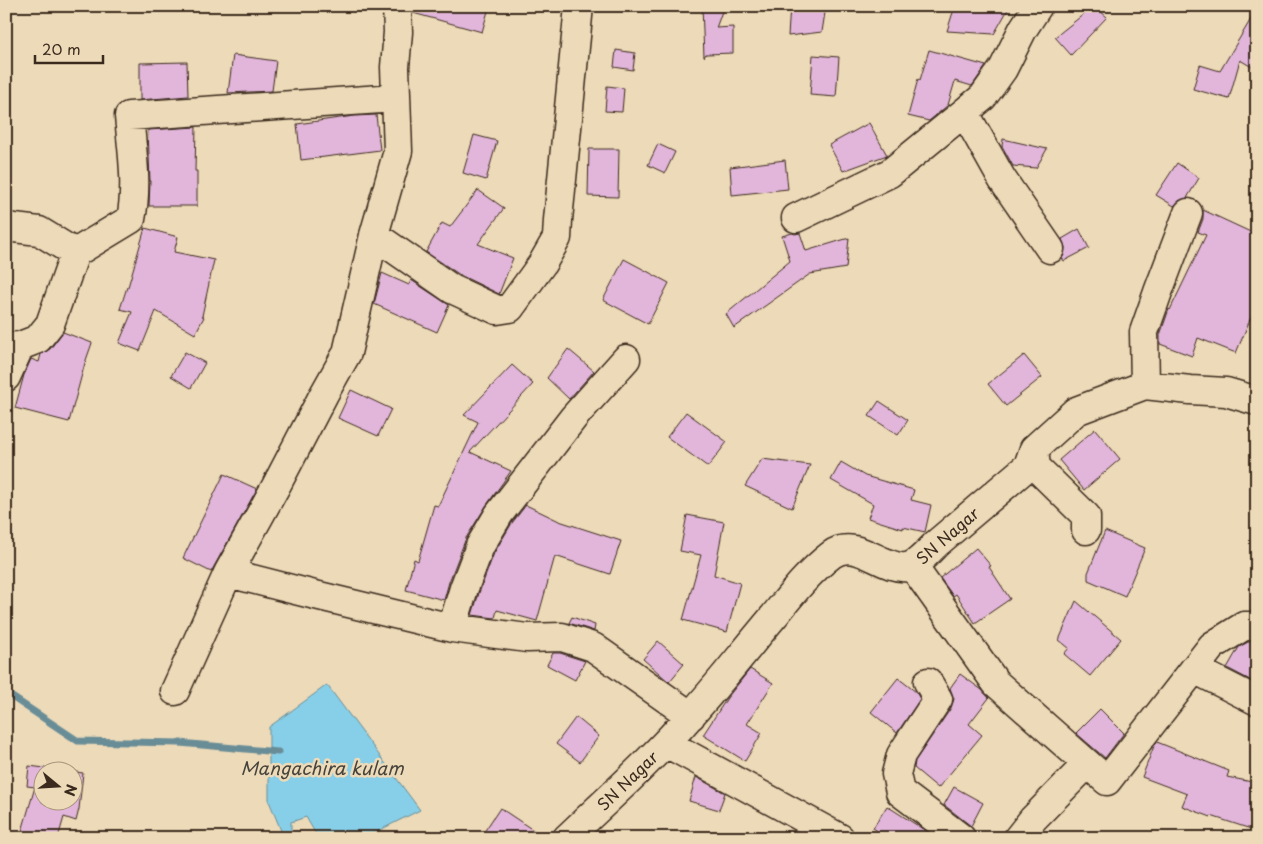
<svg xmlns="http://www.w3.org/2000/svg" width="1263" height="844" font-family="'Playpen Sans',sans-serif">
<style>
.water{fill:#87cfe8;stroke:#698d97}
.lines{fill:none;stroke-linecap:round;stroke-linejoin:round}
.stream{stroke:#698d97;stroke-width:7}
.building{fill:#e2b6db;stroke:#3b2a1e;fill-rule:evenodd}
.minor-casing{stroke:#3b2a1e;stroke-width:31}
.minor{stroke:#eddab8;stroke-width:28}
.labels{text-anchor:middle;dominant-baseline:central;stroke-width:5;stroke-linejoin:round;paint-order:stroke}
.street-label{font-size:16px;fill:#3b2a1e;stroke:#eddab8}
.water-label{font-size:18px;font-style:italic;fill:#46433c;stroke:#eddab8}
</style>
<rect width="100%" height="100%" fill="#eddab8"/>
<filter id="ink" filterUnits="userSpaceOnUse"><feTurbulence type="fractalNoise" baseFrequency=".02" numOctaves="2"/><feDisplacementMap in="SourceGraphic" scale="10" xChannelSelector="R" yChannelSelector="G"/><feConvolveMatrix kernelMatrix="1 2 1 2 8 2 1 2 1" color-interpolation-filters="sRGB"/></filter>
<g filter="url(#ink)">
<!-- water -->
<path class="water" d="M327 685 420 810 364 838H318L306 817 291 822V838H284L269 801V727Z"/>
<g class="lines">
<!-- stream -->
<path class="stream" d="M6 693 78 741 180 743 278 752"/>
</g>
<!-- building -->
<path class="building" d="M413 6H472L488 11 482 32 413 13Z
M702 6H724L716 28 733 27V53L706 54 704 57Z
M790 6H826L822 32 788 36Z
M955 6H1010L994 34 947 31Z
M1094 6 1107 17 1071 55 1055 37Z
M1257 9V70L1240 60 1229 99 1193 89 1200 65 1220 71Z
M616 50 635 53 633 70 614 67Z
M929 50 986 66 972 86 955 81 948 105 929 121 908 116 918 79 920 80Z
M233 55 276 61 272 91 228 93Z
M813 55 839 57 836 97 810 95Z
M187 62 188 96 140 100V63Z
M607 86 624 88 622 112 605 111Z
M376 115 380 150 301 160 297 124 354 116Z
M869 123 887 155 843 171 829 145Z
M196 127 195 171H197V206H149L150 181 148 130Z
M474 135 497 141 486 180 463 173Z
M1003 139 1047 149 1036 168 1013 166 1002 146Z
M658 144 675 152 665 173 648 165Z
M589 149H619L618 197 588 196Z
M785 160 788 189 732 195 730 167Z
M1177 163 1199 178 1187 198 1179 201 1174 206 1156 195Z
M478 190 504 208 478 244 513 258 499 294 460 275 426 252 442 223 450 227Z
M1203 210 1257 235V303L1236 353 1198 338 1192 356 1160 344V335L1169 309 1170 310 1206 235 1198 232 1203 219Z
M145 228 178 237 174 252 214 260 202 316 204 317 195 334 156 311 140 351 119 343 132 312 120 309 127 287H128Z
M1079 229 1089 248 1064 261 1062 258 1064 255 1065 247 1062 239Z
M792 233 795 234 800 233 806 251 849 238 846 268 810 274 734 328 726 314 790 261 782 236Z
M624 259 669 283 648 324 603 300Z
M382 273 409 285 411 280 449 305 437 332 374 304Z
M63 332 92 343 85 363 69 422 15 408 24 375 31 359 39 362 41 354 50 349Z
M568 349 594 371 569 399 547 378Z
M185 352 205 363 191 388 171 376Z
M1024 355 1042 377 1006 406 988 384Z
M512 365 533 384 470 452 511 471 486 506 466 538 449 582 444 600 406 590 414 559 418 561 434 505 438 506 478 422 464 415Z
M351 390 391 409 378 436 338 418Z
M879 401 908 420 898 435 869 416Z
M686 412 727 442 708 467 667 437Z
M1095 429 1120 459 1084 490 1059 460Z
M762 459 810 465 792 508 745 486Z
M841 462 865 476 914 490 911 500 931 505 925 532 903 527V529L868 518 873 504 831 480Z
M224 474 257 489 211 572 183 558Z
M526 505 559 521 621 541 610 574 555 556 537 621 497 610 495 618 472 615 479 593 494 553 512 523Z
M687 515 724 522 714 575 740 583 727 632 683 620 701 555 680 551Z
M1105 531 1145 548 1125 596 1088 580V573Z
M976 548 991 566 989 567 1010 599 975 623 956 594 953 596 940 578Z
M1076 601 1121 639 1090 676 1064 654 1069 648 1059 640Z
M572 617 595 625 594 631 569 623Z
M658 641 684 664 669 682 643 659Z
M1248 642H1257V674L1252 681 1227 668 1239 647Z
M553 653H560L585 661 575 680 547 665Z
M750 669 773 683 747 724 762 733 745 761 703 735 727 698Z
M960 674 982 690 989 698 969 724 982 735 938 788 914 768 915 761 951 708 954 699 950 688Z
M898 678 916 692 920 699 897 733 871 712Z
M1100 709 1124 733 1105 758 1076 733Z
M576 717 599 736 580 762 556 744Z
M1157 742 1229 771 1227 777 1257 783V831L1211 816V817L1182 806 1187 794 1142 777 1154 746Z
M29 766 83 773 79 809 76 821 64 817 58 838H20L35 787 27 786ZM42 772H72V802H42Z
M696 777 725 793 719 810 689 801Z
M954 787 983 803 971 826 944 805Z
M887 806 926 831 935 838H888L873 828Z
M500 808 545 838H480Z"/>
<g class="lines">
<!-- minor casing -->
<g class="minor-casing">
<path id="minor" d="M397 6 398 32 395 67 398 151 374 235 347 353 324 394 276 486 228 573 311 594 452 628 527 638 562 637 593 647 691 716
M965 113 1002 179 1050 249
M796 218 890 173 983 97 1003 69 1023 29 1038 6
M6 227 39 231 75 253
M374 235 452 289 497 310 510 308 542 264 557 238 558 220 579 6
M6 347 20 346 38 339 50 324 75 253 131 219C138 185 132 150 129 116L396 98
M6 377 20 346
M1145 385 1144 332 1158 292 1188 213
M1034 449 1036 467 1086 516V530
M912 565 996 683 1107 781 1212 646 1244 626H1257
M452 628 464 588 480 546 499 514 574 417 626 359
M1194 669 1257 701
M928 682 938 699 901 755 896 774 900 792 961 838
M175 691 228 573
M666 743 763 796 840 838
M567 838C609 798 653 759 691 715 720 683 746 649 774 616 791 595 809 572 831 555 855 536 883 570 906 567 916 566 929 551 936 544L1028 466 1034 449 1076 411 1145 385 1190 390 1226 392 1257 401
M1018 838 1033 819 1087 764"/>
</g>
<!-- minor -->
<use href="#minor" class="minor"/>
</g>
</g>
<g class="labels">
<!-- street labels -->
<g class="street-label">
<text transform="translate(947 535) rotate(-41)">SN Nagar</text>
<text transform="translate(627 780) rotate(-44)">SN Nagar</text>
</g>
<!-- water labels -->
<g class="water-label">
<text x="322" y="767">Mangachira kulam</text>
</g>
</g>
<!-- margin -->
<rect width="1263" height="844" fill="none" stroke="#eddab8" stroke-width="25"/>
<rect x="12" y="12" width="1238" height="819" fill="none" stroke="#3b2a1e" stroke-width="2" filter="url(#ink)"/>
<!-- north arrow -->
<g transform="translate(58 786) rotate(108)"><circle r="24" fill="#eddab8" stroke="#a6947a"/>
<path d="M0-4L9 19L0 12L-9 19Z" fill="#3b2a1e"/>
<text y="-8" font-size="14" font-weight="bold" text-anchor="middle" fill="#3b2a1e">N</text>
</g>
<!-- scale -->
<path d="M35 55v8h68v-8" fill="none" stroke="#3b2a1e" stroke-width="2.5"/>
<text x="42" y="55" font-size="15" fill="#3b2a1e" stroke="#eddab8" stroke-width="4" paint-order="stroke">20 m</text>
</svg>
